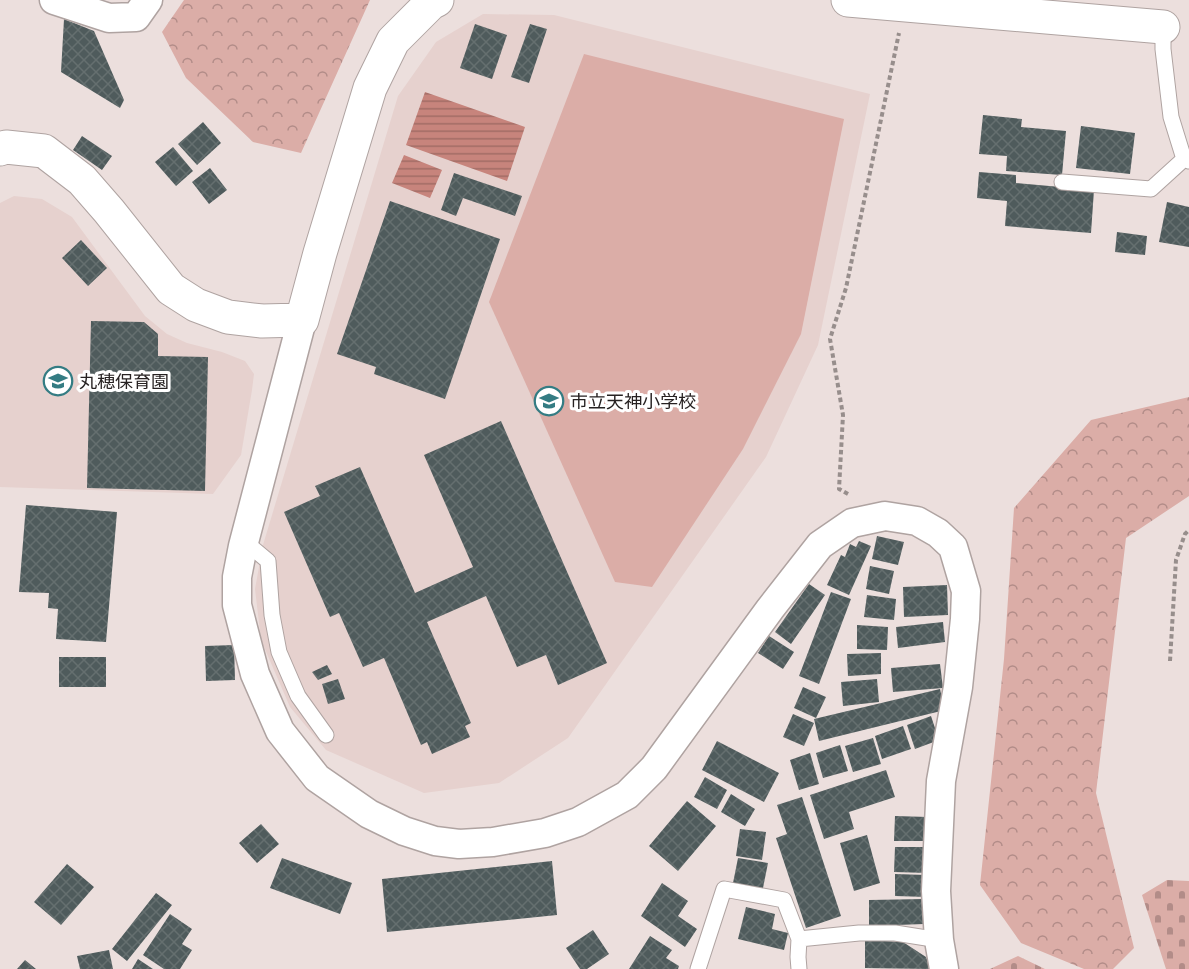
<svg xmlns="http://www.w3.org/2000/svg" width="1189" height="969" font-family="'Space Grotesk','Noto Sans JP',sans-serif">
<style>
.built{fill:#e6d1ce}
.forest{fill:url(#forest-crowns)}
.cemetery{fill:url(#cemetery-stones)}
.park{fill:#dbada7}
.water{fill:url(#water-rules)}
.building{fill:url(#building-cross-hatch)}
.lines{fill:none;stroke-linecap:round;stroke-linejoin:round}
.service-casing{stroke:#afa3a1;stroke-width:17}
.minor-casing{stroke:#afa3a1;stroke-width:31}
.tertiary-casing{stroke:#afa3a1;stroke-width:35}
.path{stroke:#978e8c;stroke-width:4;stroke-dasharray:4.5 3;stroke-linecap:butt}
.service{stroke:#fff;stroke-width:15}
.minor{stroke:#fff;stroke-width:28}
.tertiary{stroke:#fff;stroke-width:33}
.labels{text-anchor:middle;dominant-baseline:central;stroke-width:6;stroke-linejoin:round;paint-order:stroke}
.poi-label{font-size:18px;fill:#272222;stroke:#fff;text-anchor:start}
</style>
<defs>
<pattern id="forest-crowns" width="20" height="18" patternUnits="userSpaceOnUse" patternTransform="scale(1.5)"><rect width="20" height="18" fill="#dbada7"/><path d="M2 6a3 3 0 1 1 6 0M12 15a3 3 0 1 1 6 0" fill="none" stroke="#b28c88"/></pattern>
<pattern id="cemetery-stones" width="16" height="16" patternUnits="userSpaceOnUse" patternTransform="scale(1.5)"><rect width="16" height="16" fill="#dbada7"/><path d="M2 7V4a2 2 0 0 1 4 0v3zM10 15v-3a2 2 0 0 1 4 0v3z" fill="#b28c88"/></pattern>
<pattern id="water-rules" width="6" height="5" patternUnits="userSpaceOnUse" patternTransform="scale(1.5)"><rect width="6" height="5" fill="#c7847c"/><path d="M0 2.5h6" fill="none" stroke="#a26c65"/></pattern>
<pattern id="building-cross-hatch" width="8" height="8" patternUnits="userSpaceOnUse" patternTransform="scale(1.5)"><rect width="8" height="8" fill="#4f5b5c"/><path d="M0 0l8 8M0 8l8-8" fill="none" stroke="#656f6f"/></pattern>
</defs>
<rect width="100%" height="100%" fill="#ecdfdd"/>
<!-- built -->
<path class="built" d="M483 14 554 15 870 94 818 345 766 457 568 738 499 783 424 793 326 750 290 707 261 640 255 589 263 545 398 96 436 42Z
M14 196 42 199 72 217 145 316 167 334 187 343 222 352 245 361 254 374 252 390 241 455 213 494 0 487V203Z"/>
<!-- forest -->
<path class="forest" d="M184 0H370L301 153 253 142 186 78 162 32Z
M1189 397V496L1126 538 1096 793 1134 948 1113 969H1084L1021 943 980 885 1004 659 1014 508 1091 420Z"/>
<!-- cemetery -->
<path class="cemetery" d="M1167 880 1189 881V969H1166L1142 895Z
M1018 956 1045 969H990Z"/>
<!-- park -->
<path class="park" d="M584 54 844 119 801 334 743 449 652 587 615 582 489 302Z"/>
<!-- water -->
<path class="water" d="M425 92 525 127 507 181 406 145Z
M404 155 442 170 430 198 392 183Z"/>
<!-- building -->
<path class="building" d="M64 19 94 31 124 100 120 108 61 72Z
M475 24 507 35 492 79 460 68Z
M530 24 547 29 529 83 511 77Z
M983 115 1022 119 1021 127 1066 131 1062 175 1006 171 1007 156 979 154Z
M203 122 221 143 197 165 178 144Z
M1081 126 1135 133 1130 174 1076 168Z
M82 136 112 156 102 170 73 150Z
M173 147 193 171 176 186 155 162Z
M210 168 227 190 209 204 192 182Z
M979 172 1016 175V183L1094 190 1091 233 1005 226 1007 201 977 198Z
M454 173 522 196 515 216 463 198 456 216 441 210Z
M390 201 500 239 445 399 374 374 376 367 337 354Z
M1167 202 1189 207V247L1159 242Z
M1117 232 1147 236 1145 255 1115 252Z
M81 240 107 268 88 286 62 258Z
M91 321 144 322 158 334V356L208 357 205 491 87 488Z
M501 421 607 663 558 685 546 655 517 667 486 596 427 622 471 723 465 726 470 737 432 754 427 742 421 745 384 658 363 667 339 613 330 617 284 512 320 496 315 486 360 467 415 593 473 567 424 455Z
M26 505 117 512 106 642 56 639 58 609 48 608 49 593 19 592Z
M877 536 904 542 898 565 872 559Z
M859 541 871 546 849 595 827 585 841 555 845 557 850 544 856 547Z
M870 566 894 571 889 594 866 589Z
M809 584 825 595 791 644 775 632Z
M947 585 948 615 904 617 903 587Z
M831 592 851 599 819 684 799 676Z
M867 595 896 599 894 620 864 617Z
M943 622 945 642 898 648 896 627Z
M857 625 888 627 887 650 857 649Z
M769 636 794 652 783 669 758 653Z
M234 645 235 680 206 681 205 646Z
M881 653V674L848 676 847 654Z
M59 657H106V687H59Z
M940 664 943 688 893 692 891 668Z
M327 665 332 674 318 680 312 672Z
M338 679 345 699 328 704 322 684Z
M877 679 879 702 843 706 841 682Z
M803 687 826 697 816 718 794 708Z
M940 689 945 710 819 741 814 719Z
M793 714 814 723 804 746 783 737Z
M931 716 939 740 915 749 907 725Z
M903 726 911 749 882 759 875 736Z
M873 738 881 764 853 772 845 746Z
M717 741 779 773 764 802 702 770Z
M840 745 848 771 823 778 816 753Z
M810 753 819 784 799 790 790 760Z
M886 770 895 797 849 812 854 829 824 839 810 795Z
M705 777 727 790 717 809 694 797Z
M731 794 755 809 745 826 721 812Z
M802 797 841 916 806 928 776 838 787 834 777 805Z
M687 801 716 826 678 871 649 846Z
M895 816 928 817 927 841H894Z
M261 824 279 844 257 863 239 843Z
M740 829 766 832 762 860 736 856Z
M867 835 880 883 854 891 840 843Z
M895 847H928V873L894 872Z
M282 858 352 883 340 914 270 888Z
M738 858 768 863 763 888 733 883Z
M552 861 557 915 387 932 382 879Z
M67 864 94 887 61 925 34 902Z
M895 874 926 875 927 897 895 896Z
M662 883 688 901 678 916 697 929 685 947 641 916Z
M156 893 172 905 127 961 112 949Z
M924 899V924L869 926V900Z
M746 907 775 914 772 929 788 933 784 950 738 939Z
M170 914 192 929 182 944 192 950 180 969H164L143 955Z
M593 930 609 954 587 969H580L566 948Z
M650 936 672 950 666 958 679 966 678 969H629Z
M865 940 903 942 926 957 931 969 865 968Z
M109 950 113 969H80L77 956Z
M138 959 153 969H132Z
M25 960 36 969H17Z"/>
<g class="lines">
<!-- service casing -->
<g class="service-casing">
<path id="service" d="M1163 27V49L1171 117 1184 159 1189 161
M1062 182 1151 189 1184 159
M244 541 268 561 272 615 279 652 298 696 326 735
M799 939 798 957 799 969
M698 969 724 889 784 900 799 939 859 933H895L939 940"/>
</g>
<!-- minor casing -->
<g class="minor-casing">
<path id="minor" d="M54 0 109 18 136 17 148 0
M302 320 243 546 237 577V605L255 674 280 731 317 778 369 814 404 831 435 841 459 844 493 842 545 833 578 822 627 795 654 768 770 609 820 545 852 523 885 516 917 521 938 533 953 547 966 591 965 619 958 687 941 781 936 891 939 940 944 969"/>
</g>
<!-- tertiary casing -->
<g class="tertiary-casing">
<path id="tertiary" d="M848 0 1163 27
M0 149 6 147 44 151 82 180 109 211 171 289 196 305 228 317 262 321 302 320 320 253 370 88 393 41 431 3 437 0"/>
</g>
<!-- path -->
<path class="path" d="M848 494 839 489 843 415 830 339 846 288 899 33
M1170 661 1176 560 1185 534 1189 530"/>
<!-- service -->
<use href="#service" class="service"/>
<!-- minor -->
<use href="#minor" class="minor"/>
<!-- tertiary -->
<use href="#tertiary" class="tertiary"/>
</g>
<!-- icons -->
<defs>
<g id="school-ring" transform="scale(1.5)"><circle r="9.5" fill="#fff" stroke="#347c83" stroke-width="1.5"/><path d="M0-5L7-2L0 1L-7-2ZM-4 1L0 2.5L4 1V4Q0 6-4 4Z" fill="#347c83"/></g>
</defs>
<g fill-rule="evenodd">
<use href="#school-ring" x="58" y="381"/>
<use href="#school-ring" x="549" y="401"/>
</g>
<g class="labels">
<!-- poi labels -->
<g class="poi-label">
<text x="79" y="381">丸穂保育園</text>
<text x="570" y="401">市立天神小学校</text>
</g>
</g>
</svg>
